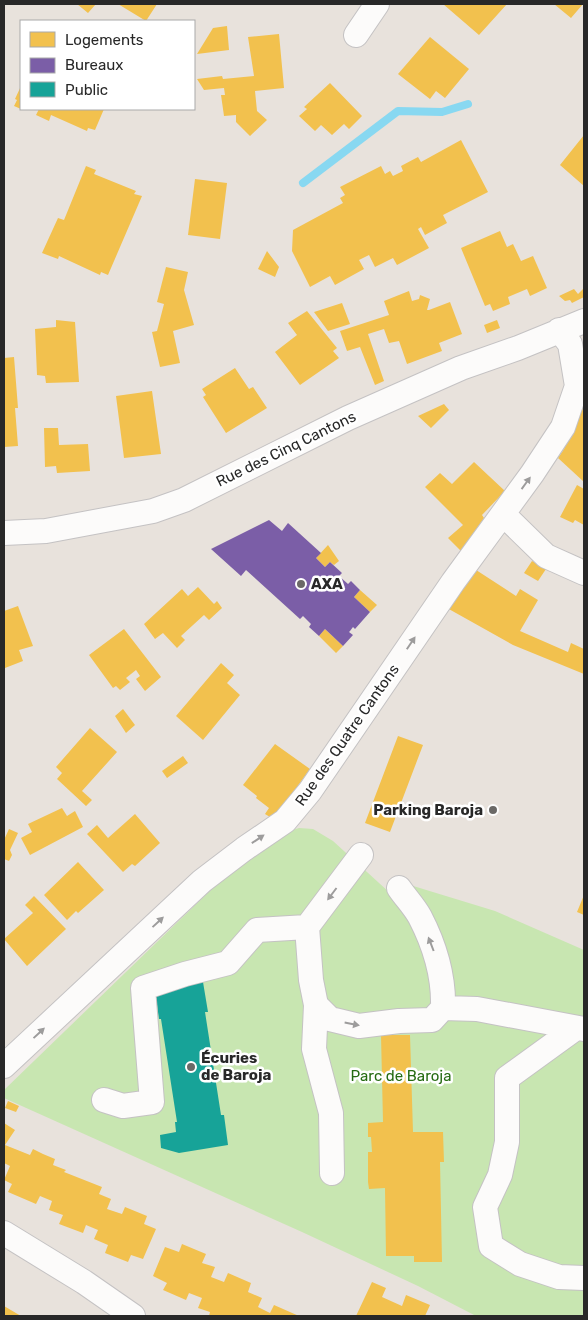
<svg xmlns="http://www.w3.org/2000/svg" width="588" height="1320" font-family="Rubik,sans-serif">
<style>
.green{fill:#c8e6b1}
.homes{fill:#f2c14e}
.offices{fill:#7b5ea7}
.public{fill:#17a398}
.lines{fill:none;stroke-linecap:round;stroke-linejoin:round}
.stream{stroke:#88d8f1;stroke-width:8}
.minor-casing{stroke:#c4c2c3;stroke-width:26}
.minor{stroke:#fcfbfa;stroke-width:24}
.oneway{fill:#9d9c9c}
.poi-dot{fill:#6b6967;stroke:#fff;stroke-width:2}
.labels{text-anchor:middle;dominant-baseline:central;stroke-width:5;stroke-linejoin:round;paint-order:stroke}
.street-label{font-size:15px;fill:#282828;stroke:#fff}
.poi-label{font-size:15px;font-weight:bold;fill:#282828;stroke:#fff;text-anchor:start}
.park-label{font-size:15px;fill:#266b12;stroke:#fff}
</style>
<rect width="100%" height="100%" fill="#e8e2dc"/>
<!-- green -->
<path class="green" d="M299 828 313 829 333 841 390 893 410 885 495 911 584 950V1316H476L418 1286 302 1232 4 1098V1090L249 853 286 832Z"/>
<!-- homes -->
<path class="homes" d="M77 4H96L88 13Z
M118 4H157L146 21Z
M443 4H507L479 35Z
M554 4H583L571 18Z
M227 26 229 50 197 54 213 28Z
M279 34 284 88 255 91 257 111 267 120 250 136 236 122V115L224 116 221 95H225L224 88 204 90 197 79 222 76 223 79 254 76 248 37Z
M430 37 469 69 445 98 436 91 430 99 398 74Z
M330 83 362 116 349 129 344 124 332 135 321 125 315 131 299 116 307 109 304 107Z
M21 86V109L14 106 17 100 15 99Z
M39 109H104L95 130 88 128 87 131 51 115 49 121 36 115Z
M584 135V186L560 165Z
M461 140 488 192 443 215 447 223 425 235 421 227 418 229 429 248 397 265 393 258 375 267 369 255 359 260 364 269 335 285 330 276 310 287 292 251 293 230 343 203 340 198 345 195 340 187 381 166 385 174 390 171 393 176 403 171 401 166 418 157 421 162Z
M86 166 96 170 94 174 136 191 134 194 142 196 108 275 101 272 100 275 59 256 58 259 42 253 58 218 64 220Z
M195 179 227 183 220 239 188 235Z
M500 231 507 247 513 244 521 261 533 256 547 288 530 296 527 289 508 297 510 304 493 311 490 304 485 306 461 248Z
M267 251 279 267 275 277 258 269Z
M166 267 188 272 184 290 194 325 173 331 180 363 160 367 152 332 157 331 164 304 157 302Z
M584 288V297L572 303 570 300 565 301 559 296 574 289 578 294Z
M409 291 412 301 419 299 420 295 430 299 427 310H429L450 302 462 334 439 343 442 351 407 364 399 341 389 343 384 329 368 334 384 381 375 385 360 347 347 351 340 331 389 315 384 301Z
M342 303 350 324 328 331 314 312Z
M307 311 337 348 333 351 339 358 300 385 275 352 297 335 288 323Z
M56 320 75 322 79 382 46 383 45 376 37 375 35 329 56 327Z
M497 320 500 328 487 333 484 325Z
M14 357 18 408H15L18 446 4 447V358Z
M235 368 249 389 253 387 267 408 226 433 203 397 206 395 202 389Z
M152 391 161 454 124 458 116 396Z
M444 404 449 410 431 428 418 416Z
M584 409V482L558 458 564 449 579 410Z
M44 428H58L59 445 88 444 90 471 57 473 56 466 45 467Z
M474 462 505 491 482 515 484 518 461 551 448 538 463 525 425 487 440 473 452 484Z
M577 485 584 489V525L575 520 573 523 560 517Z
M328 545 339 561 334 565 330 562 325 567 316 558Z
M532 561 546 569 538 581 524 573Z
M473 568 516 596 520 589 538 600 520 631 568 652 571 643 584 649V674L513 645 447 608Z
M198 587 214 604 217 601 222 608 209 620 204 615 181 636 185 640 177 648 163 633 155 639 144 624 182 589 188 596Z
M360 590 377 605 370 612 354 597Z
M18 606 33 646 19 650 23 661 5 668 4 611Z
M124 629 161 677 145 691 136 679 140 676 136 670 126 678 130 682 120 690 116 686 113 688 89 655Z
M325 629 343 646 336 653 319 636Z
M221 663 234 675 227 683 240 695 203 740 176 716Z
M123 709 135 725 126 733 115 716Z
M90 728 117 752 82 791 92 800 86 806 57 779 62 773 56 767Z
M398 736 423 745 390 832 365 823Z
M275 744 310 769 279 812 270 817 265 814 269 808 256 798 257 796 243 785Z
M183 756 188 763 167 778 162 771Z
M62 808 67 816 75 811 83 827 30 855 21 838 32 832 28 824Z
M135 814 160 843 135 866 132 864 123 872 87 834 97 825 108 838Z
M9 829 18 833 10 850 12 855 9 861 4 859V840Z
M78 862 104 890 78 913 76 911 67 920 44 895Z
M584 895V915L577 912Z
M34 896 66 929 27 966 4 939 33 913 25 905Z
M381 1035H410L413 1132H443L444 1162H440L442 1262H414V1256H386L385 1188 369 1189 368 1182V1152H372L371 1137H368V1123L383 1122Z
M8 1101 19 1106 16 1112 5 1108Z
M4 1123 15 1130 5 1145 30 1155 33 1149 43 1154 55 1159 53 1165 66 1170 64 1172 102 1187 99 1194 111 1199 107 1209 122 1214 125 1207 147 1216 144 1224 156 1229 143 1259 131 1255 128 1262 105 1253 108 1245 94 1239 98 1230 86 1225 83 1233 59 1224 63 1215 49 1210 52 1201 40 1196 36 1204 8 1192 12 1184 4 1180 10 1166 4 1163Z
M182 1244 206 1254 202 1263 215 1267 211 1277 224 1282 228 1273 251 1283 248 1292 262 1298 258 1307 270 1313 274 1305 299 1316H209L210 1312 198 1308 202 1298 189 1293 186 1300 163 1290 167 1283 153 1276 165 1247 179 1252Z
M372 1282 386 1288 382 1297 402 1306 406 1295 430 1305 425 1316H356Z
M4 1306 21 1316H4Z"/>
<!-- offices -->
<path class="offices" d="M269 520 282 531 288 523 321 553 316 558 325 567 330 562 342 573 339 576 348 584 351 581 360 590 354 597 370 612 355 629 353 627 350 631 349 632 353 635 343 646 325 629 319 636 309 627 311 624 303 616 300 619 246 570 241 576 211 549Z"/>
<!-- public -->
<path class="public" d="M203 982 208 1012H205L221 1115H224L228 1145 179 1153 161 1148 160 1135 176 1132 175 1122H177L161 1019H159L155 990Z"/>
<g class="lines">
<!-- stream -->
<path class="stream" d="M303 183 398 111 442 112 468 104"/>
<!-- minor casing -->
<g class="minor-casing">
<path id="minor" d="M356 35 377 4
M503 514 546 556 584 573
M4 533 46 531 153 511 184 500 348 418 461 368 518 348 584 321
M361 855 307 927 311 980 316 1005 330 1019 359 1026 399 1021 432 1020 443 1008C444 977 434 944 420 917 414 906 405 897 399 888
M316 1005 314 1049 331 1113 332 1173
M443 1008 477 1009 584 1029
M576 1028 507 1078V1142L500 1175 485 1207 491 1246 520 1264 559 1277 584 1278
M4 1066 202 881 244 849 285 821 310 791 453 582 532 474 563 427 577 386 570 344 559 330
M104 1100 123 1106 152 1102 143 988 185 974 228 963 257 930 307 927
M4 1233 84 1282 133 1316"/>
</g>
<!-- minor -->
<use href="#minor" class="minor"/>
</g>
<!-- one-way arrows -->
<defs><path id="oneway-solid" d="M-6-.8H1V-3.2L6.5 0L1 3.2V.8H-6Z" transform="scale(1.25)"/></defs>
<g class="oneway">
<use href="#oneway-solid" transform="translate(526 483) rotate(-54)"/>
<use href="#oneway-solid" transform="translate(411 643) rotate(-56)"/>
<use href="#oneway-solid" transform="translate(258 839) rotate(-34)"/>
<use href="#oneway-solid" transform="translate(332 894) rotate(127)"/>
<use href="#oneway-solid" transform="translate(158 922) rotate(-43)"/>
<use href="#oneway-solid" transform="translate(431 944) rotate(-111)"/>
<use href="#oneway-solid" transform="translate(352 1024) rotate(11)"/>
<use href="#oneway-solid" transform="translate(39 1033) rotate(-43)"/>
</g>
<!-- markers -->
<g class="poi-dot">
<circle cx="301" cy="584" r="5"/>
<circle cx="493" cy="810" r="5"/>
<circle cx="191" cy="1067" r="5"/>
</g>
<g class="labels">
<!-- street labels -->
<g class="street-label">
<text transform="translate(286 449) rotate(-26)">Rue des Cinq Cantons</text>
<text transform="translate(347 735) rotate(-55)">Rue des Quatre Cantons</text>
</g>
<!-- poi labels -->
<g class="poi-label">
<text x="311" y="584">AXA</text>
<text x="483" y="810" text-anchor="end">Parking Baroja</text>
<text x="201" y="1058">Écuries<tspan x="201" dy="17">de Baroja</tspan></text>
</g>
<!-- park labels -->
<g class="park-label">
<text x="401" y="1076">Parc de Baroja</text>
</g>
</g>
<!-- border -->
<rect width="588" height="1320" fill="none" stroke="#282828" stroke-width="10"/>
<!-- legend -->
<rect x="20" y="20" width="175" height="90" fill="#ffffff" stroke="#a9a9a9"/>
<rect x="30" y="32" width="25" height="15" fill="#f2c14e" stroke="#a9a9a9"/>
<text x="65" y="45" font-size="15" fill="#282828">Logements</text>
<rect x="30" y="58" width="25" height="15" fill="#7b5ea7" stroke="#a9a9a9"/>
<text x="65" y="70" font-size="15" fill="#282828">Bureaux</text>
<rect x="30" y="82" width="25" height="15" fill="#17a398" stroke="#a9a9a9"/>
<text x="65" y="95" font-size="15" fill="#282828">Public</text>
</svg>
